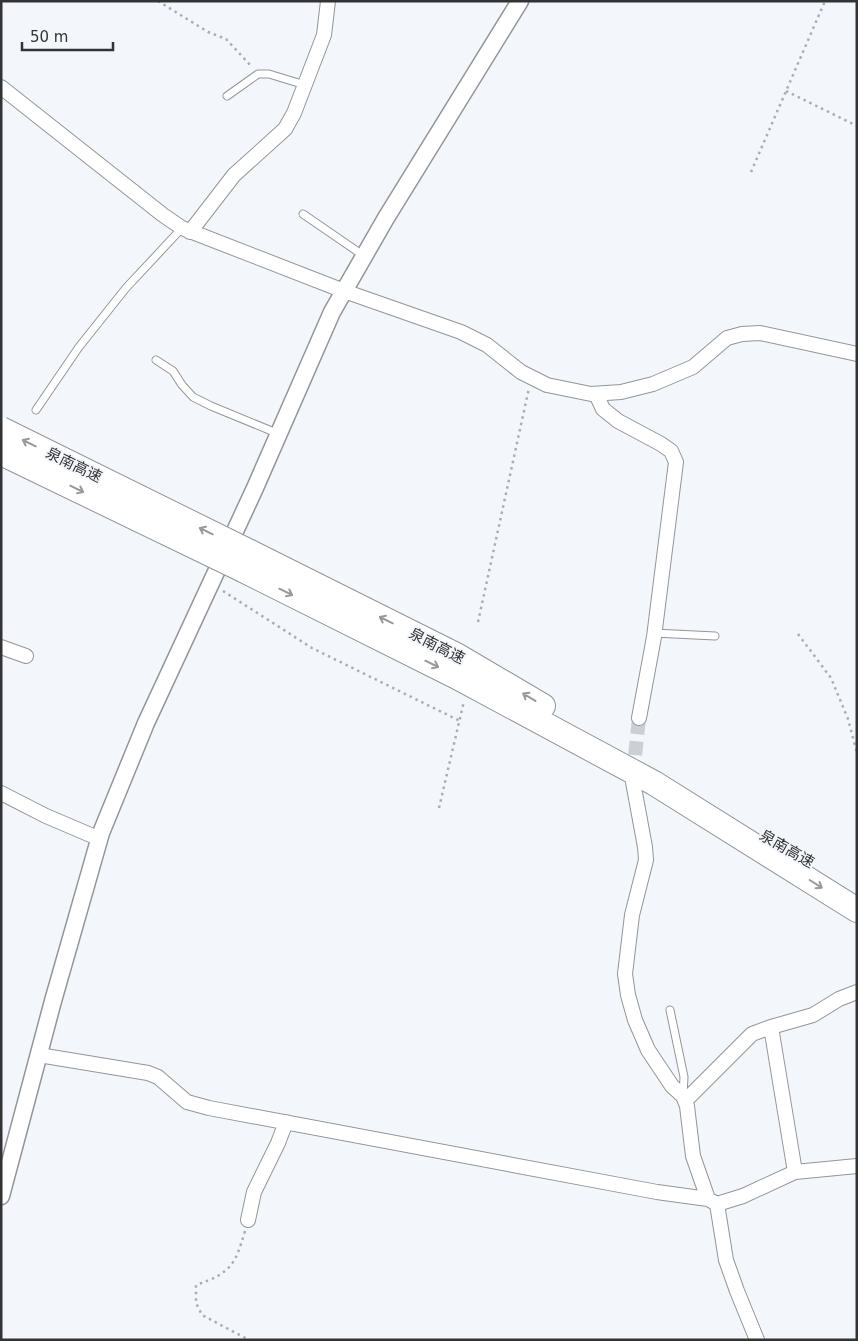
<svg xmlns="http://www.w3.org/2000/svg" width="858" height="1341" font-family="'DejaVu Sans','Noto Sans SC',sans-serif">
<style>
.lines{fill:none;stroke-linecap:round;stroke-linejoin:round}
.minor-tunnel{stroke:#ccd0d4;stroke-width:14;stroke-dasharray:14 7;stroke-linecap:butt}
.service-casing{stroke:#92969a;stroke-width:9}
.minor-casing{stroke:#92969a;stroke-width:16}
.tertiary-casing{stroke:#92969a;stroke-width:19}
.motorway-casing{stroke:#92969a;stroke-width:26}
.path{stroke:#aaadb1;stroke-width:2.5;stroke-dasharray:2.5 4;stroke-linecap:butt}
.service{stroke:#fff;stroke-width:7}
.minor{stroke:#fff;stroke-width:14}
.tertiary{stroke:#fff;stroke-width:16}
.motorway{stroke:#fff;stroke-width:24}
.motorway-bridge-casing{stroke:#92969a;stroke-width:26;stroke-linecap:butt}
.motorway-bridge{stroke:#fff;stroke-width:24}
.oneway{stroke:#98999a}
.labels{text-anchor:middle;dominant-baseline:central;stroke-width:4;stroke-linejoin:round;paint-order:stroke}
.street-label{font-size:15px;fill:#323335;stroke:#f3f7fc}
</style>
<rect width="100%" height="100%" fill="#f3f7fc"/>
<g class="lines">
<!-- minor-tunnel -->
<path class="minor-tunnel" d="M633 776 639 718"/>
<!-- service casing -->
<g class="service-casing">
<path id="service" d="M227 96 258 74H269L305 85
M303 214 364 256
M156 360 173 371 182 385 193 397 211 406 279 434
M36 410 79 347 126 288 182 228
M654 633 715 636
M670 1010 684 1077 683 1095"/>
</g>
<!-- minor casing -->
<g class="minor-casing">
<path id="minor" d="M1 87 163 215 182 228 344 291 461 332 487 345 521 372 547 385 591 394 621 392 653 384 693 367 727 338 742 334 760 333 857 354
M190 232 234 175 285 129 294 113 324 35 328 1
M596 394 603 409 618 421 661 444 671 451 676 462 654 637 639 718
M1 647 26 656
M633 782 645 847 646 860 632 915 625 974 628 995 635 1020 648 1050 672 1086 683 1096 687 1106 693 1156 708 1199
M1 793 46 816 100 839
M771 1027 795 1172
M39 1055 148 1073 158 1077 187 1102 209 1108 657 1192 708 1199 717 1204 743 1196 795 1172 857 1166
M685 1101 752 1034 771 1027 813 1015 839 999 857 992
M717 1204 726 1260 737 1291 757 1340
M248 1220 254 1192 278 1143 286 1122"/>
</g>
<!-- tertiary casing -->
<g class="tertiary-casing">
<path id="tertiary" d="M1 1196 53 1001 101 833 146 723 255 488 332 312 386 218 520 1"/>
</g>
<!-- motorway casing -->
<g class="motorway-casing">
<path id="motorway" d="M250 552 458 656 543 706
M243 570 455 676 654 783 857 910"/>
</g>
<!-- path -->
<path class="path" d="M158 1 208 32 226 39 252 67
M786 91 857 126
M751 172 825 1
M223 591 312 648 460 721
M478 622 529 388
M798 634 831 678 848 719 857 753
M439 808 464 701
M245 1231C235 1265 231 1273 196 1285V1303L202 1315 249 1340"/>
<!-- service -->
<use href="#service" class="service"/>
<!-- minor -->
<use href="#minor" class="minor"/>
<!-- tertiary -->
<use href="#tertiary" class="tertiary"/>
<!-- motorway -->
<use href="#motorway" class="motorway"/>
<!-- motorway-bridge casing -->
<g class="motorway-bridge-casing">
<path id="motorway-bridge" d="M1 429 250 552
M1 453 243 570"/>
</g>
<!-- motorway-bridge -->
<use href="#motorway-bridge" class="motorway-bridge"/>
</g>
<!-- one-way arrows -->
<defs><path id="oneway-shaft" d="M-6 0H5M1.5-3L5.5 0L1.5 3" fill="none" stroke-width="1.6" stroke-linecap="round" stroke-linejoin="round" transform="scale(1.25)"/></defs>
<g class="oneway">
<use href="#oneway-shaft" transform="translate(29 443) rotate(-154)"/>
<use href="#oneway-shaft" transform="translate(77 489) rotate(26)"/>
<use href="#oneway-shaft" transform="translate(206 531) rotate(-154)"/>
<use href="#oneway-shaft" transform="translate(286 592) rotate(26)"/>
<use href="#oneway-shaft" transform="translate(386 620) rotate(-154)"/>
<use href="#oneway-shaft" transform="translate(432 664) rotate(26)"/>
<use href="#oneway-shaft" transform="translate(529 697) rotate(-149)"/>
<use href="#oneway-shaft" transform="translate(816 884) rotate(32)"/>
</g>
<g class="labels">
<!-- street labels -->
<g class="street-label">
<text transform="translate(74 465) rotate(26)">泉南高速</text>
<text transform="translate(437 646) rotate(27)">泉南高速</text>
<text transform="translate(787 849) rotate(30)">泉南高速</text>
</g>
</g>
<!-- border -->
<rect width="858" height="1341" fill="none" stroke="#323335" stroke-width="5"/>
<!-- scale -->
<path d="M22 42v8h91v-8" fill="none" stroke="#323335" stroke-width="2.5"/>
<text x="30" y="42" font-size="15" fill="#323335" stroke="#f3f7fc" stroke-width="4" paint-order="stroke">50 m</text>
</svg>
